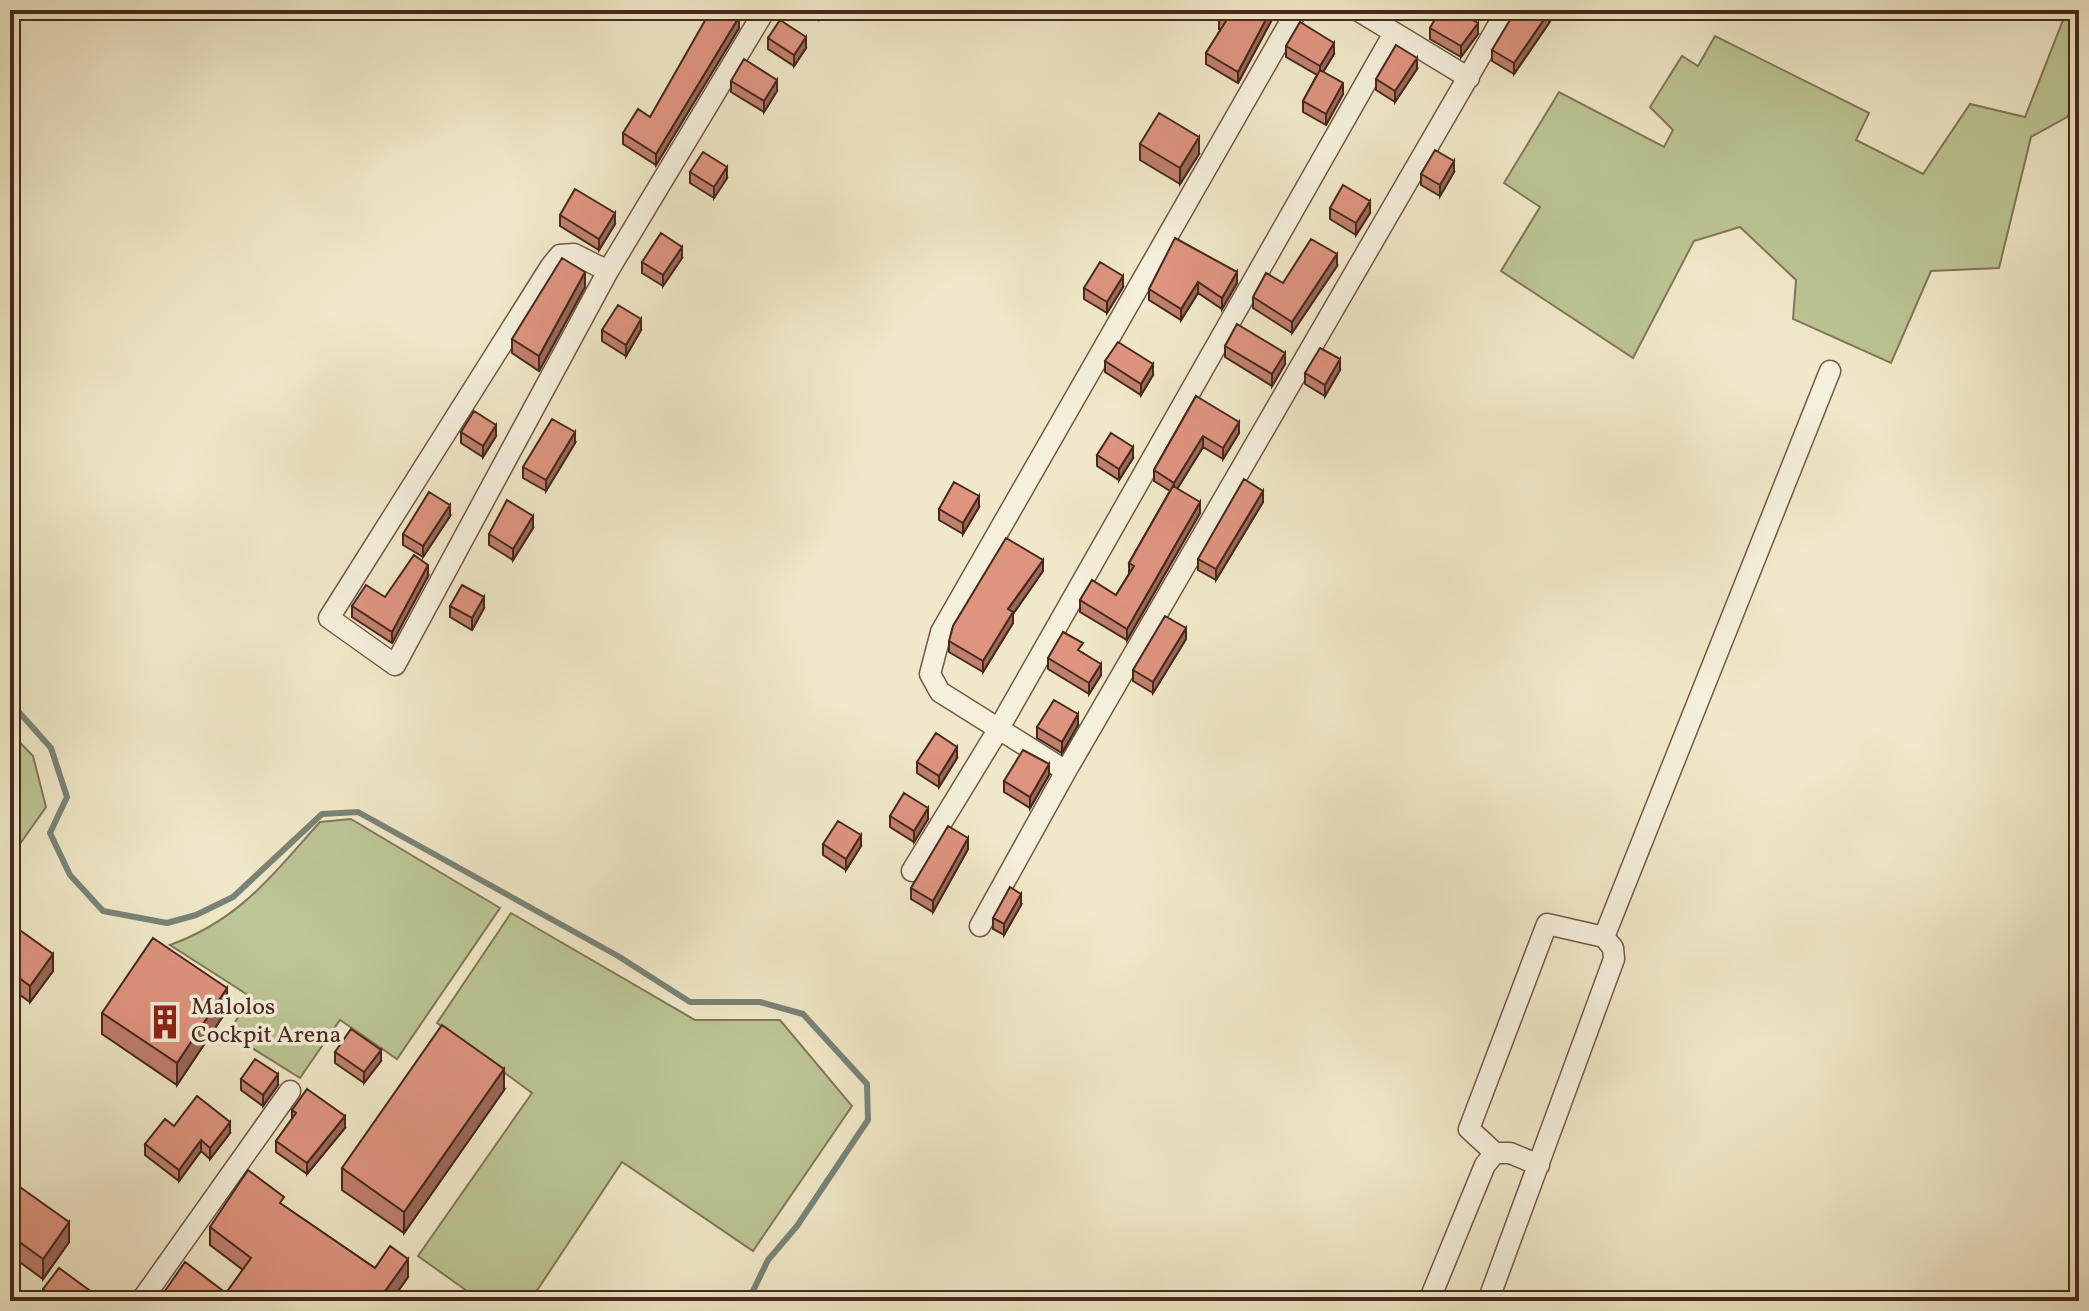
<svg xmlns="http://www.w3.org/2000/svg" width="2089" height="1311" font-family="Vollkorn,serif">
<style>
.green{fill:#bcc594;stroke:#827758;stroke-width:2}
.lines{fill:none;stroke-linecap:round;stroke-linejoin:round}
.stream{stroke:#798477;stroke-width:6}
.minor-casing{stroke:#715947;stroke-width:23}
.minor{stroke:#f5f0db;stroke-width:20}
.wall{fill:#bf7f6d;stroke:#47291c;stroke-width:2}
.shaded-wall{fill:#9b6859;stroke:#47291c;stroke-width:2}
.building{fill:#de947f;stroke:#47291c;stroke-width:2}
.labels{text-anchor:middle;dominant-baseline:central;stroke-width:7;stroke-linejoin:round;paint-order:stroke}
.poi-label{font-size:24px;fill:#47291c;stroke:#f5f0db;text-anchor:start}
</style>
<rect width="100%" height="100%" fill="#f0e8c8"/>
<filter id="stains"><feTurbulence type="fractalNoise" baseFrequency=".0025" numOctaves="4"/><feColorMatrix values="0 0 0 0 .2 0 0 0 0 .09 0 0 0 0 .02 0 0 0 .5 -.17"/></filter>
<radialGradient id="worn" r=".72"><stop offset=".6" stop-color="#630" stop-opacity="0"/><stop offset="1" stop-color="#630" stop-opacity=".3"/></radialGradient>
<!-- green -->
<path class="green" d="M2067 10H2079V99L2067 117 2031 137 1999 268 1931 271 1891 363 1793 319 1796 280 1740 227 1694 241 1633 358 1501 271 1540 207 1504 183 1559 92 1664 147 1673 130 1650 107 1682 56 1698 66 1715 36 1869 113 1856 140 1923 174 1970 104 2025 117Z
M10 732 33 756 46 807 17 848 10 853Z
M351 819 500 908 397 1059 340 1020 300 1078 228 1033 251 997 170 945C241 919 271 876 320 822Z
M511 913 695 1020H780L852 1106 753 1251 622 1162 530 1301H481L418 1256 532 1093 437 1023Z"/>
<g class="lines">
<!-- stream -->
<path class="stream" d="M10 702 51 748 67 797 50 833 70 875 103 911 167 923 196 915 233 897 322 814 358 812 618 956 690 1002H760L803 1014 867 1084 868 1120 797 1226 768 1260 752 1293 756 1301"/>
<!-- minor casing -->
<g class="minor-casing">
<path id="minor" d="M1357 10 1469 78
M608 271 574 254 560 255 551 266 329 618 395 665 608 271 765 10
M1066 771 940 692 930 674 941 632 1297 10
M912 871 998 730 1394 33
M980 926 1066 771 1507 10
M1495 1153 1469 1129 1547 924 1604 937
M141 1301 290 1091
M1429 1301 1485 1165 1495 1153H1510L1539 1165
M1488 1301 1614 959 1613 948 1604 937 1830 371"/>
</g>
<!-- minor -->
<use href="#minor" class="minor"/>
</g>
<!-- wall -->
<path class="wall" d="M805 10H826L819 19Z
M1223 10H1277L1238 83 1206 64V53L1221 29H1219V18Z
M1549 23 1514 74 1492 61V50Z
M739 28 656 165 623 144V133L650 117Z
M1430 28 1478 34 1461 57 1430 39Z
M768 38 806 48 794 66 768 49Z
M1286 46 1334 54 1323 72 1343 94 1326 125 1303 112V101L1317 75 1286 57Z
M1417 69 1395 102 1376 90V79Z
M731 81 777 91 764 112 731 92Z
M1140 144 1199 154 1180 184 1140 160Z
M690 172 727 178 714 198 690 183Z
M1454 172 1440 196 1421 185V174Z
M1330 208 1370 213 1356 235 1330 219Z
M560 215 615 224 599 250 560 226Z
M682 258 663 286 642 273V262Z
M1337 266 1292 333 1253 308V297L1283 283Z
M1237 272V283L1222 309 1198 293 1181 320 1149 300V289Z
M585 287 539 371 512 353V339Z
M1123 287 1107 313 1084 299V288Z
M602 330H641L626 356 602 341Z
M1225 346 1285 364 1272 386 1225 357Z
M1105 361 1153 375 1141 395 1105 372Z
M1340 370 1325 396 1305 384V373Z
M1196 396 1239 433 1223 459 1203 447 1177 489 1200 513 1127 640 1080 612V600L1116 595 1129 574V563L1170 491 1154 481V470Z
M461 432 496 436 483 457 461 443Z
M575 443 546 491 523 478V467Z
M1097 455 1133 458 1119 480 1097 466Z
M1263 502 1216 580 1198 570V559Z
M979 507 963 534 939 520V509Z
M450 516 423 557 403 545V534Z
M533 528 513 560 489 545V534Z
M1043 571 1013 614V623L983 672 949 652V641Z
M428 576 392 643 352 617V606L385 597Z
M450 606 484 608 472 630 450 617Z
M1186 639 1153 693 1133 681V670Z
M1083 653 1101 675 1089 694 1048 669V658Z
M1078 725 1062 753 1037 738V727Z
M957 758 939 787 917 773V762Z
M1049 775 1030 808 1004 792V781Z
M890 816 928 819 914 842 890 827Z
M823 844 861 846 846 870 823 855Z
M968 849 933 912 911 899V888Z
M1021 905 1004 935 993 929V918Z
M10 923 53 971 30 1002 10 988Z
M227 1010 177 1085 102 1034V1013Z
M335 1052 381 1061 364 1083 335 1063Z
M241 1079 278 1085 263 1106 241 1090Z
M504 1090 404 1233 342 1190V1168Z
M292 1110 345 1128 307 1174 276 1152V1141L292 1119Z
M174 1126 230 1133 210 1159 201 1151 179 1181 145 1155V1144Z
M10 1180 69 1242 43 1279 10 1255Z
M284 1206 375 1268 408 1277 391 1301H158L226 1293 243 1270 210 1245V1227Z
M43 1289 104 1301H44Z"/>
<!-- shaded-wall -->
<path class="shaded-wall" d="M819 10H826L819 19Z
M1271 10H1277L1238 83V72Z
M1549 12V23L1514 74V63Z
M739 17V28L656 165V154Z
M1478 23V34L1461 57V46Z
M806 37V48L794 66V55Z
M1334 43V54L1320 77V66Z
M1417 58V69L1395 102V91Z
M777 80V91L764 112V101Z
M1343 83V94L1326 125V114Z
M1199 137V154L1180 184V168Z
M1454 161V172L1440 196V185Z
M727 167V178L714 198V187Z
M1370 201V213L1356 235V223Z
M615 213V224L599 250V239Z
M682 247V258L663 286V275Z
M1337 254V266L1292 333V322Z
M585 272V287L539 371V356Z
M1237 272V283L1222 309V298Z
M1123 276V287L1107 313V302Z
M1198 282V293L1181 320V309Z
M641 319V330L626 356V345Z
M1285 353V364L1272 386V374Z
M1340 359V370L1325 396V385Z
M1153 364V375L1141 395V384Z
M1239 422V433L1223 459V448Z
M496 425V436L483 457V446Z
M575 432V443L546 491V480Z
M1203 436V447L1174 494V483Z
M1133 447V458L1119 480V469Z
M1263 491V502L1216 580V569Z
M979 496V507L963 534V523Z
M1200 502V513L1127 640V629Z
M450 505V516L423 557V546Z
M533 516V528L513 560V549Z
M1043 560V571L1013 614V623L983 672V661L1008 609Z
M428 565V576L392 643V632Z
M484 597V608L472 630V618Z
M1186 628V639L1153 693V682Z
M1101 664V675L1089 694V683Z
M1078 714V725L1062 753V742Z
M957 747V758L939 787V776Z
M1049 764V775L1030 808V797Z
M928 808V819L914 842V831Z
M861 835V846L846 870V859Z
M968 838V849L933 912V901Z
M1021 894V905L1004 935V924Z
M53 954V971L30 1002V986Z
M227 988V1010L177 1085V1063Z
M381 1050V1061L364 1083V1072Z
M504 1069V1090L404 1233V1212Z
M278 1074V1085L263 1106V1095Z
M345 1116V1128L307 1174V1163Z
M230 1122V1133L210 1159V1148Z
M201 1140V1151L179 1181V1170Z
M69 1222V1242L43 1279V1259Z
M408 1259V1277L391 1301H378Z"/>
<!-- building -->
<path class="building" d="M711 10H728L739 17 656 154 623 133 638 109 650 117Z
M1223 10H1271L1238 72 1206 53 1226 21 1219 18Z
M1440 10H1455L1478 23 1461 46 1430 28Z
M1516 10H1546L1549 12 1514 63 1492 50Z
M780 20 806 37 794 55 768 38Z
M1300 22 1334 43 1320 66 1286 46Z
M1396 45 1417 58 1395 91 1376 79Z
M744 59 777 80 764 101 731 81Z
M1320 70 1343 83 1326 114 1303 101Z
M1159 113 1199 137 1180 168 1140 144Z
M1435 150 1454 161 1440 185 1421 174Z
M703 152 727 167 714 187 690 172Z
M1343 185 1370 201 1356 223 1330 208Z
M575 189 615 213 599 239 560 215Z
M661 233 682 247 663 275 642 262Z
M1175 238 1237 272 1222 298 1198 282 1181 309 1149 289Z
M1311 239 1337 254 1292 322 1253 297 1266 273 1283 283Z
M562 258 585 272 539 356 512 339Z
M1100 262 1123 276 1107 302 1084 288Z
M618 305 641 319 626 345 602 330Z
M1237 324 1285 353 1272 374 1225 346Z
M1118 342 1153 364 1141 384 1105 361Z
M1320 348 1340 359 1325 385 1305 373Z
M1196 396 1239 422 1223 448 1203 436 1174 483 1154 470Z
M474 411 496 425 483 446 461 432Z
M552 419 575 432 546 480 523 467Z
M1111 433 1133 447 1119 469 1097 455Z
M1244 479 1263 491 1216 569 1198 559Z
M954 482 979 496 963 523 939 509Z
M1173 486 1200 502 1127 629 1080 600 1092 580 1116 595 1134 566 1129 563Z
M429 492 450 505 423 546 403 534Z
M507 500 533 516 513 549 489 534Z
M1006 538 1043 560 1008 609 1013 612 983 661 949 641 953 626Z
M414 555 428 565 392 632 352 606 366 585 385 597Z
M462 585 484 597 472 618 450 606Z
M1165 616 1186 628 1153 682 1133 670Z
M1063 632 1083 643 1078 650 1101 664 1089 683 1048 658Z
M1054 700 1078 714 1062 742 1037 727Z
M936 733 957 747 939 776 917 762Z
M1023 750 1049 764 1030 797 1004 781Z
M904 793 928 808 914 831 890 816Z
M838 821 861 835 846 859 823 844Z
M948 826 968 838 933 901 911 888Z
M1010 887 1021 894 1004 924 993 918Z
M10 923 53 954 30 986 10 971Z
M153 938 227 988 177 1063 102 1013Z
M442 1025 504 1069 404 1212 342 1168Z
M351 1029 381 1050 364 1072 335 1052Z
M255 1059 278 1074 263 1095 241 1079Z
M307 1089 345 1116 307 1163 276 1141 296 1113 292 1110Z
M197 1096 230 1122 210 1148 201 1140 179 1170 145 1144 165 1119 174 1126Z
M248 1170 284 1197 280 1203 375 1268 390 1246 408 1259 378 1301H310L301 1295 297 1301H158L185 1262 226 1293 251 1258 210 1227Z
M10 1180 69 1222 43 1259 10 1235Z
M59 1268 104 1301H59L43 1289Z"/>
<!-- icons -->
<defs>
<g id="building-bare" transform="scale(2.76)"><path d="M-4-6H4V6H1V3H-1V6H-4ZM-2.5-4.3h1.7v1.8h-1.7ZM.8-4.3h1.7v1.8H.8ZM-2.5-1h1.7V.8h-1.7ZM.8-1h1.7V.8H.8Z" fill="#8f2418" stroke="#f5f0db" stroke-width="2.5" paint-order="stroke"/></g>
</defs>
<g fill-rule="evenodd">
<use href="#building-bare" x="165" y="1022"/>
</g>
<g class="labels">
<!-- poi labels -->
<g class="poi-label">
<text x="191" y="1008">Malolos<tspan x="191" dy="28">Cockpit Arena</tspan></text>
</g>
</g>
<!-- margin -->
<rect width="2089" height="1311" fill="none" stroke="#f0e8c8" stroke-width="40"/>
<rect x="12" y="12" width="2065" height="1287" fill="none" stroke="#47291c" stroke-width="4"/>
<rect x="20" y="20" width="2049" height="1271" fill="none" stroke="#47291c" stroke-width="2"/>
<rect width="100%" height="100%" filter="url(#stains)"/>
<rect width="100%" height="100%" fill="url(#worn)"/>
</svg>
